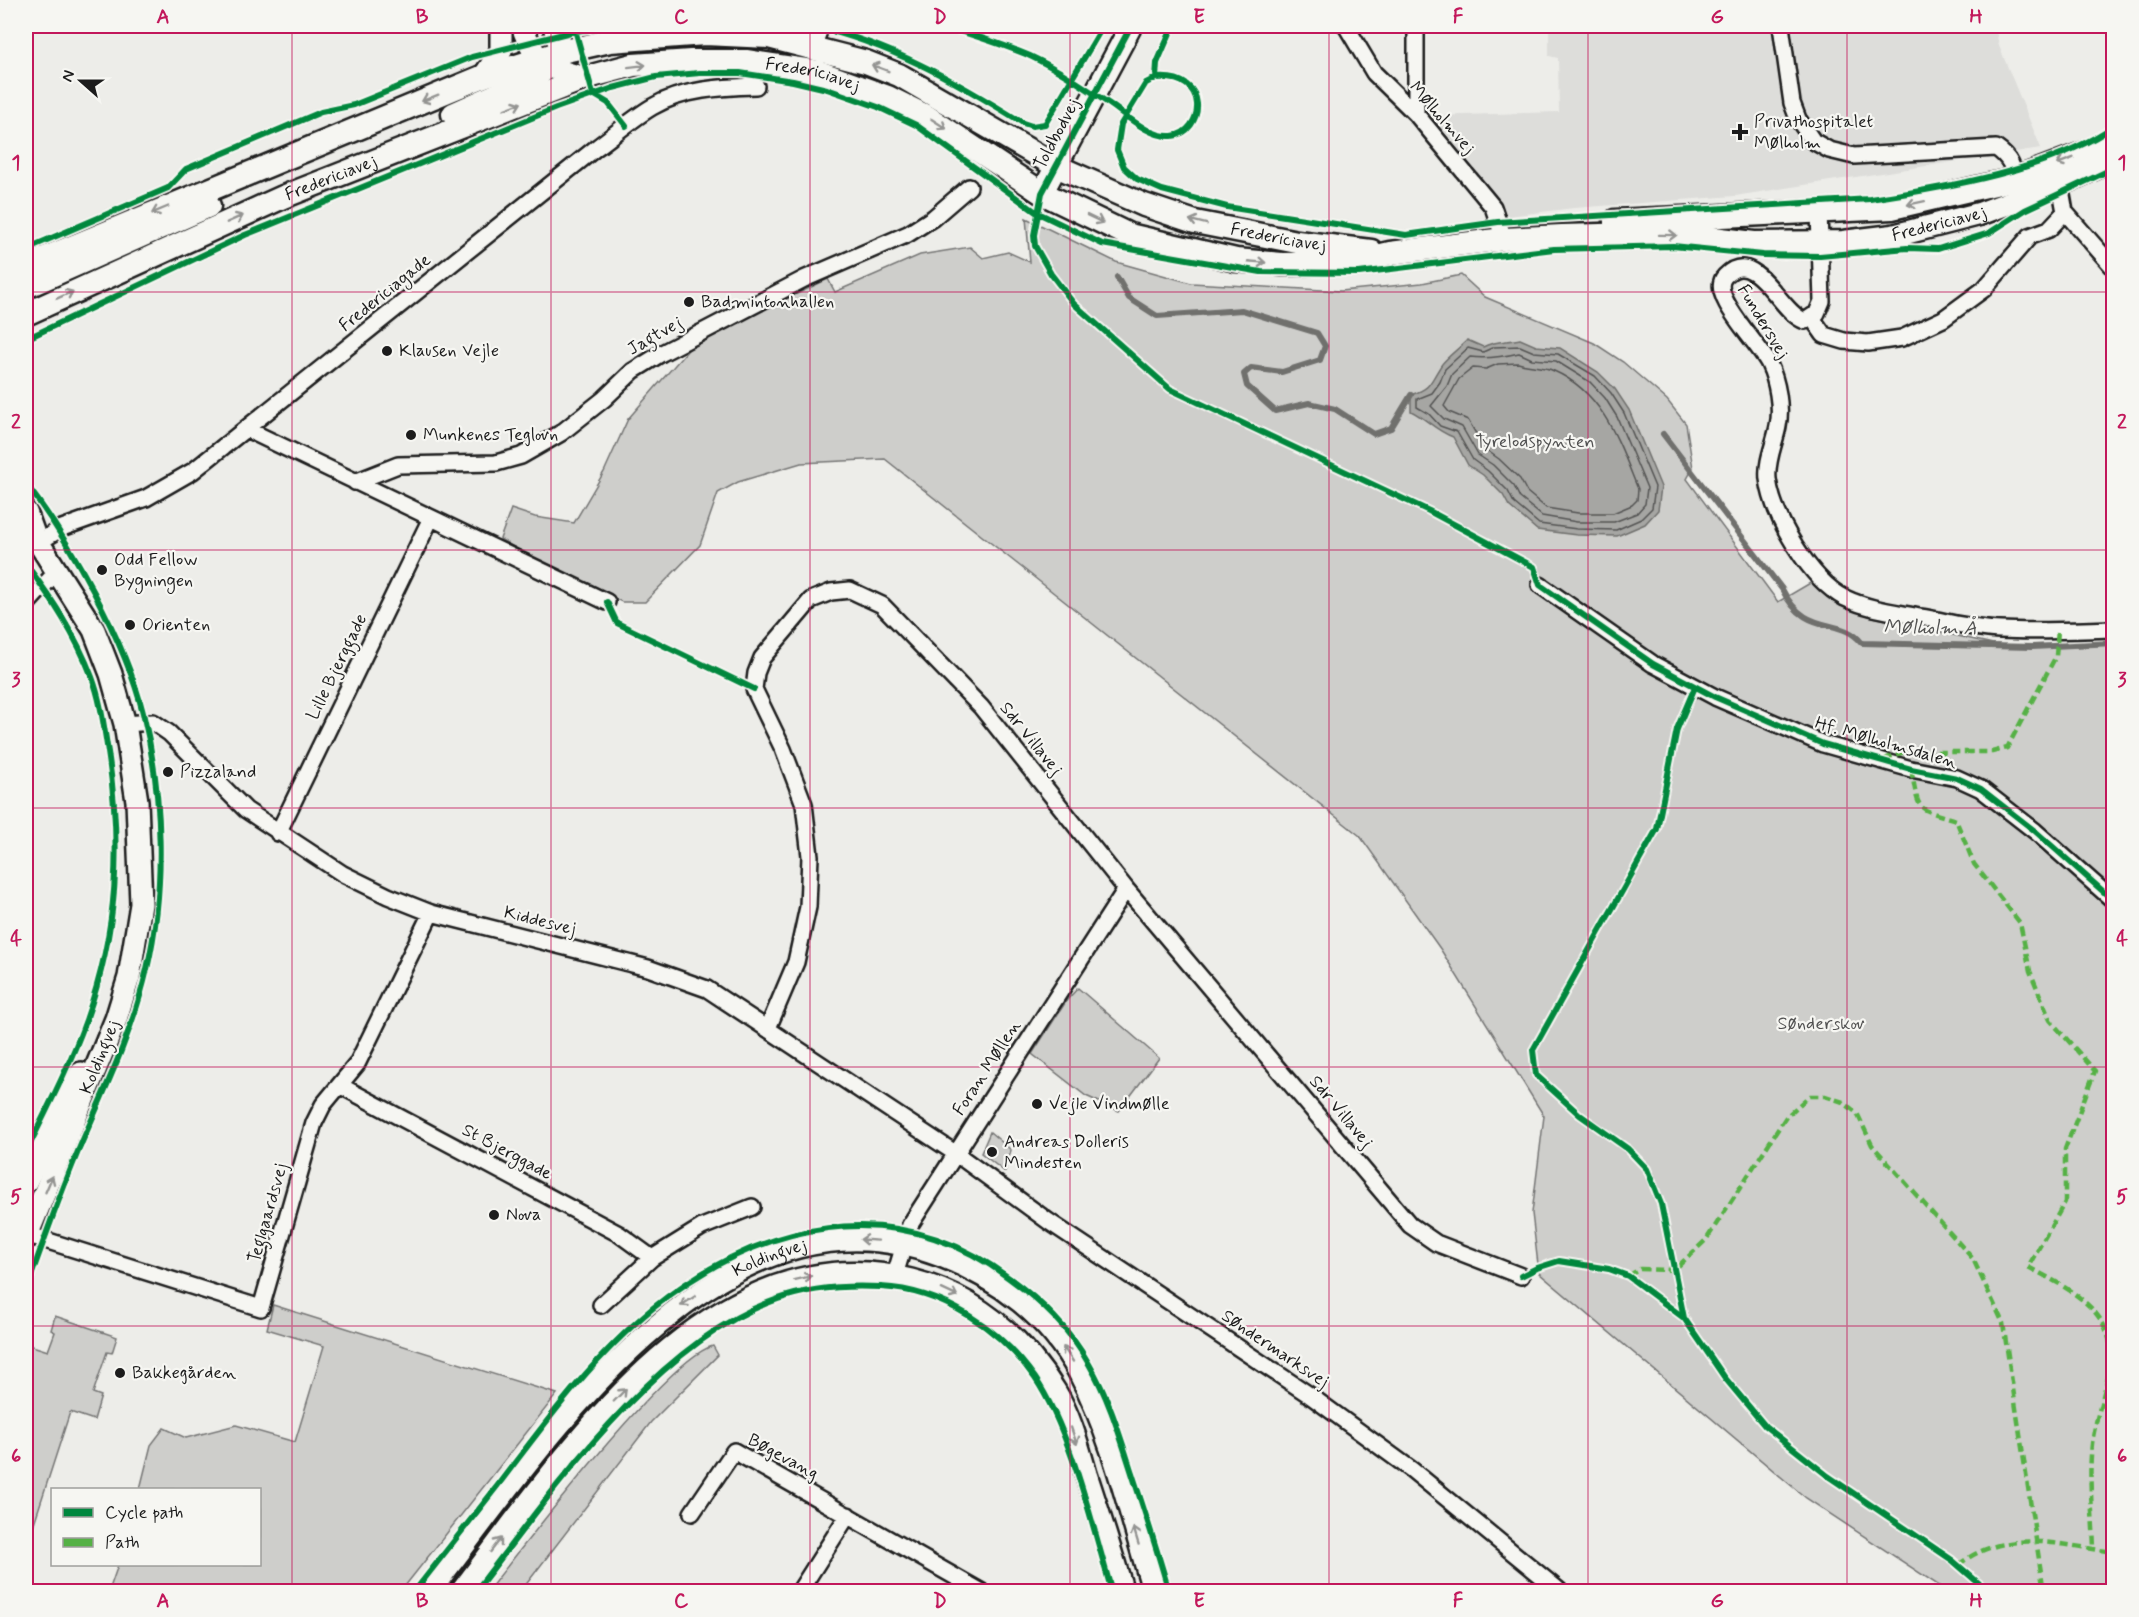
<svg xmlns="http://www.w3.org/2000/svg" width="2139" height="1617" font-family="Mynerve,sans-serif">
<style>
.built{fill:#ddddda}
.green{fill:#cececb;stroke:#757574;stroke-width:1.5}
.water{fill:#a6a6a3;stroke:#6f6f6d;stroke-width:1.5}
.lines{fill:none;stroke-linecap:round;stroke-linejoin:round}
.shore{stroke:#535352;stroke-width:1.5}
.stream{stroke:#6f6f6d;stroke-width:6}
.street-casing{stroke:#1c1c1c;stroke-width:20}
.secondary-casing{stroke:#1c1c1c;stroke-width:26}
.primary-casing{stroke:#1c1c1c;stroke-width:27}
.street{stroke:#f6f6f2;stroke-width:15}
.secondary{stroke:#f6f6f2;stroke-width:21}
.primary{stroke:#f6f6f2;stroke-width:22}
.quiet{stroke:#55b145;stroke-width:4.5;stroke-dasharray:9 4.5;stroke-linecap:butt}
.cycleway-casing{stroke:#f6f6f2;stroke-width:10}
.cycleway{stroke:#00873e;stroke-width:6}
.oneway{stroke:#949492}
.grid{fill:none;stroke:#c2185b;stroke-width:1.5;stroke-opacity:0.55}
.poi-dot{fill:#1c1c1c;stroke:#f6f6f2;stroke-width:2}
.labels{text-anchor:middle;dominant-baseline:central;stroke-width:4.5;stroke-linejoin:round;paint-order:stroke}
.street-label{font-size:18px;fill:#1c1c1c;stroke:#f6f6f2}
.poi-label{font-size:18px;fill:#1c1c1c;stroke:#f6f6f2;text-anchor:start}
.park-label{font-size:18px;fill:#515151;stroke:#f6f6f2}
.water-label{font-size:20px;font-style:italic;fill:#535352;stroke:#f6f6f2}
.neatline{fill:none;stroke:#c2185b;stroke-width:2}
.grid-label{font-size:20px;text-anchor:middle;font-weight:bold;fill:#c2185b}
</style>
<rect width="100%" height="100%" fill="#edede9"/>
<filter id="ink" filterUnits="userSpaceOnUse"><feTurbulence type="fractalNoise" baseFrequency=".0167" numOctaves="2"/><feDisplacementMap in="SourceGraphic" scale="12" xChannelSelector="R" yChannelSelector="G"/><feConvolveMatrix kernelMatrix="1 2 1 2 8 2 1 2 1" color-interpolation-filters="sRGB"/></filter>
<g filter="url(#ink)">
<!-- built -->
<path class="built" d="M1549 26H1995L1999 46 2041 148 1735 196 1574 208 1508 216 1478 173 1432 116 1559 112 1558 58 1549 56Z"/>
<!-- green -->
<path class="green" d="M1026 218 1116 262 1191 283 1341 291 1422 283 1461 275 1485 297 1594 343 1623 362 1667 400 1686 424 1693 468 1687 479 1778 602 1812 582 1840 605 1869 616 1993 644 2032 647 2113 643V1591H1947L1806 1498 1539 1273 1532 1213 1544 1116 1441 950 1360 836 885 459 801 463 738 482 718 493 700 545 645 602H622L541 563 500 539 511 509 535 517 574 523 604 472 628 419 694 343 828 279 835 292 920 255 970 247 983 258 1008 252 1030 262Z
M1078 988 1159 1058 1119 1111 1086 1096 1032 1054 1067 1000Z
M990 1132 1011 1150 1005 1172 981 1153Z
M273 1305 557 1394 401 1591H109L118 1565 260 1564V1490L140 1489 151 1445 164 1428 186 1438 236 1425 295 1442 324 1346 267 1329Z
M55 1316 117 1337 112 1353 107 1352 93 1393 101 1396 94 1420 70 1412 26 1548V1344L48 1351 55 1332 51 1330Z
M713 1346 718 1355 651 1422 521 1591H488C523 1546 668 1357 713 1346Z"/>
<!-- water -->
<path class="water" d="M1520 339 1536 346 1560 348 1598 372 1615 389 1629 410 1661 487 1658 510 1645 524 1617 536 1577 535 1537 530 1509 506 1503 495 1483 475 1468 465 1453 437C1436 431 1427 419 1411 411V395C1432 387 1429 384 1440 367 1443 360 1461 347 1467 340L1483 347C1495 340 1507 342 1520 339Z"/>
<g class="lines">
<!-- shore -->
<path class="shore" d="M1520 346 1534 352 1558 354 1595 376 1611 393 1624 413 1655 487 1652 508 1641 519 1616 530 1577 529 1539 524 1514 503 1508 491 1488 471 1473 460 1457 432 1440 426 1429 414 1417 407V399L1432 393 1440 382 1445 369 1468 348 1483 352 1494 347Z
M1519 353 1532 359 1556 361 1590 382 1605 398 1617 417 1647 488 1645 504 1637 513 1614 522H1577L1542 516 1520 498 1514 486 1493 465 1478 455 1462 427 1444 419 1431 406 1447 386 1452 374 1470 357C1486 359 1502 357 1519 353Z
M1518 363C1530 367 1543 366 1554 371 1604 393 1619 443 1638 489L1637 500 1632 505 1613 513H1578L1546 508 1527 492 1520 479 1499 459 1485 449 1468 420 1449 412 1444 406 1459 379 1473 368 1486 369 1498 364Z"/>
<!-- stream -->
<path class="stream" d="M1117 277 1129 298 1157 316 1242 310 1317 333 1325 346 1320 360 1282 372 1251 368 1244 374 1247 386 1275 411 1309 403 1335 409 1374 434 1391 428 1411 395
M1663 434 1782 589C1806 638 1840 615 1862 643L2032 647 2114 643"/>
<!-- street casing -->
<g class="street-casing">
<path id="street" d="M1346 26 1374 73 1416 114 1493 207 1504 239
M1416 26V114
M1781 26 1792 103 1798 119 1813 141 1829 150 1854 156 1996 148C2012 159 2013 168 2017 186
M813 47 821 26
M2060 184 2065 212 2114 268
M1819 212 1822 301 1817 313 1805 321C1779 313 1756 245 1725 276 1707 294 1759 343 1769 364 1777 381 1782 407 1778 426 1775 443 1766 461 1768 479 1773 517 1810 580 1845 598 1868 609 1894 612 1920 617 1946 621 1973 629 2000 630 2038 632 2076 630 2114 629
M1812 318 1824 335 1844 341 1868 343 1902 338 1943 319 1984 289 2030 236 2049 229 2065 212
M246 429 607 602
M355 482 398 465 496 463 521 456 561 433 604 399 633 371 662 353 804 279 908 234 933 218 969 187
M39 542 62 528 146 498 193 471 596 148C614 135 632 119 652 107 682 89 722 87 756 86
M1540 585 1653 664 1715 697 1823 744 1911 769 1957 778 1981 789 2035 831 2114 901
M26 605 58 570
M125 724 153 722 169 733 246 810 343 874 388 896 431 913 648 968 707 989 955 1153 1048 1221 1308 1394 1412 1470 1561 1592
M278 833 431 518
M768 1028 796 962 808 907 810 856 804 804 783 749 754 689 756 673 762 658 811 600 831 592 850 590 882 605 981 707 1126 889 1410 1225 1436 1243 1521 1276
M341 1086 619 1234 652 1258
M26 1234 261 1308 314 1123 323 1105 357 1064 431 913
M895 1275 910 1225 1126 889
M601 1305 652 1258 702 1227 752 1207
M692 1513 734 1451 982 1592
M799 1592 848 1515"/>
</g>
<!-- secondary casing -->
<g class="secondary-casing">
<g id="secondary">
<path d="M522 26C536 65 546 67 584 78"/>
<path d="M554 26 561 52"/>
<path d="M484 76 501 51V26"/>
<path d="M1042 193 1131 26"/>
<path d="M26 512 35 537 94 630 111 674 125 724 137 801 141 904 129 977 116 1019 26 1238"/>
<path d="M26 1182 81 1073"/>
<path id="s1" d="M429 1592C544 1444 718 1170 941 1256 998 1278 1050 1317 1079 1372 1114 1439 1131 1519 1154 1592"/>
<path d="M461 1592C564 1457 712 1228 911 1280 974 1296 1021 1336 1055 1391 1070 1415 1078 1446 1086 1474 1099 1513 1111 1552 1123 1592"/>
</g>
</g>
<!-- primary casing -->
<g class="primary-casing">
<g id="primary">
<path d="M453 114 536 77 558 58"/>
<path d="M1615 221 1892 208 2016 179 2114 142"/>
<path id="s2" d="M26 266 484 76 561 52 610 41 705 34 769 37 866 62 899 75 1056 166 1144 205 1195 222 1297 242 1371 251"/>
<path d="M26 287 209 206"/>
<path id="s3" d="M26 314 283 197 588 77 633 65 691 61H746L819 72 888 97 926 116 1042 193 1129 235 1236 260 1282 264 1348 263 1390 253 1504 239 1562 236 1639 234 1688 235 1754 243 1843 242 1893 236 1979 214 2060 184 2114 159"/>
</g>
</g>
<!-- street -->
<use href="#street" class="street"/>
<!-- secondary -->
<use href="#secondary" class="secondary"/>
<!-- primary -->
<use href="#primary" class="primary"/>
<!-- quiet -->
<path class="quiet" d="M1884 759 1904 752H1992L2007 748 2056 656 2058 630
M1911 769C1920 812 1913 807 1956 820L1974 864 2020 923 2030 971 2050 1020 2095 1071 2065 1149V1202L2028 1267C2071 1289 2122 1315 2109 1372 2104 1396 2095 1420 2092 1444 2088 1478 2093 1515 2094 1549
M1628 1276 1640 1269 1674 1270 1706 1240 1786 1117 1809 1096H1825L1843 1102 1857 1113 1872 1145 1973 1259 2003 1323 2044 1592
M1958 1565C2008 1527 2058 1545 2114 1552"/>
<!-- cycleway casing -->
<g class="cycleway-casing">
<path id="cycleway" d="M574 26 593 94 608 103 626 126
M812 26C889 43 956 81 1023 123L1032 126 1045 124 1103 26
M944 26C972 35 1003 44 1030 56 1058 69 1083 86 1108 103 1126 115 1150 138 1172 136 1204 133 1212 73 1156 78L1157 63 1173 26
M1131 26 1042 193 1034 235 1035 246 1051 274 1074 304 1170 389 1429 511 1534 567 1540 585 1653 664 1715 697 1823 744 1911 769 1957 778 1981 789 2035 831 2114 901
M1156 78 1146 83 1121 124 1117 150 1124 167 1137 179 1162 190 1227 207 1406 235 1498 222 1870 199C1945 188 2051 170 2114 126
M26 249 168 188 186 169 321 112 354 105 472 57 575 31 612 26
M26 339 245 235 556 108 613 88 656 77 700 73H740L793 81 827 89 878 107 916 125 1036 212 1102 244 1261 272 1359 273 1554 249 1673 246 1763 255 1820 256 1907 248 1938 249 1989 233 2025 210 2114 168
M26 484C70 541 126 643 143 713 163 793 166 888 147 969 133 1030 107 1085 82 1142 61 1190 44 1241 26 1290
M26 564C52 599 76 635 92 677 101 701 104 727 108 752 122 846 118 930 86 1020 70 1065 47 1109 26 1152
M607 602 617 623 754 689
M1521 1276 1537 1268 1559 1261 1609 1269 1628 1276 1684 1318 1725 1378 1765 1426 1828 1476 1952 1560 1989 1592
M1684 1318 1661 1204 1647 1169 1628 1149 1580 1115 1536 1075 1533 1050 1657 829 1677 729 1695 687
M414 1592C442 1556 470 1521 498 1485 545 1423 592 1358 653 1308 760 1222 893 1191 1009 1278 1042 1302 1069 1328 1089 1364 1109 1398 1120 1436 1132 1473 1145 1513 1158 1552 1169 1592
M475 1592C552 1492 656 1341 778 1299 812 1287 846 1285 881 1287 942 1290 1000 1328 1035 1378 1071 1431 1093 1528 1112 1592"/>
</g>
<!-- cycleway -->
<use href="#cycleway" class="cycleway"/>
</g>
<!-- one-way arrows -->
<defs><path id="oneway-shaft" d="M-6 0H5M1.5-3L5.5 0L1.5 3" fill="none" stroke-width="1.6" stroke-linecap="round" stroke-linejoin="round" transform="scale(1.5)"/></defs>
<g class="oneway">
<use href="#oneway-shaft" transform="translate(637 66) rotate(-7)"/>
<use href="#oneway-shaft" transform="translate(880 68) rotate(-159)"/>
<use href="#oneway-shaft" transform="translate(430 98) rotate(158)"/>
<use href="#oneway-shaft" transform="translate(513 106) rotate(-21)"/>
<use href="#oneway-shaft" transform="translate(939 124) rotate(33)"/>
<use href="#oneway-shaft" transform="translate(2065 161) rotate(159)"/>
<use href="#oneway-shaft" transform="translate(1916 203) rotate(168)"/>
<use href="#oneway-shaft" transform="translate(160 210) rotate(157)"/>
<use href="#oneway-shaft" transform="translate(235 219) rotate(-24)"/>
<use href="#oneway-shaft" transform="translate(1095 219) rotate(26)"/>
<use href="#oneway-shaft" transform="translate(1198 222) rotate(-166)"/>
<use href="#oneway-shaft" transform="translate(1668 235) rotate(1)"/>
<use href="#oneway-shaft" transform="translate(1257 262) rotate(5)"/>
<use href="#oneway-shaft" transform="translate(65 295) rotate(-24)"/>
<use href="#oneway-shaft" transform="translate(49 1184) rotate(-67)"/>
<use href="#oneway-shaft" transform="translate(869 1240) rotate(-176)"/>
<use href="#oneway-shaft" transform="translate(803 1278) rotate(-13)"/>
<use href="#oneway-shaft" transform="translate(950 1293) rotate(25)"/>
<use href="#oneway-shaft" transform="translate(688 1301) rotate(147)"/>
<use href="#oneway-shaft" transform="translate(1068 1354) rotate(-124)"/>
<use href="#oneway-shaft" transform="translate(620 1395) rotate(-46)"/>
<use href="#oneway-shaft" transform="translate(1074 1436) rotate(71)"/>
<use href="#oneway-shaft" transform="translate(1136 1536) rotate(-107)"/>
<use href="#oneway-shaft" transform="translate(496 1545) rotate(-52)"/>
</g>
</g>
<!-- grid -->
<path class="grid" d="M292 26V1592M551 26V1592M810 26V1592M1070 26V1592M1329 26V1592M1588 26V1592M1847 26V1592M26 292H2114M26 550H2114M26 808H2114M26 1067H2114M26 1326H2114"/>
<!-- markers -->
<g class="poi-dot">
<path d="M1737 123h6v6h6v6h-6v6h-6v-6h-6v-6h6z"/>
<circle cx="689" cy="302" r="6"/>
<circle cx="387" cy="351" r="6"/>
<circle cx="411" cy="435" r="6"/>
<circle cx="102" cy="570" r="6"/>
<circle cx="130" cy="625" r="6"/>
<circle cx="168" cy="772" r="6"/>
<circle cx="1037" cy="1104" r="6"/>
<circle cx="992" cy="1152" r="6"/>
<circle cx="494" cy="1215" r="6"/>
<circle cx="120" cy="1373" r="6"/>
</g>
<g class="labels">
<!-- street labels -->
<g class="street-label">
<text stroke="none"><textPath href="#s3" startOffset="838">Fredericiavej</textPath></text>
<text transform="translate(1442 118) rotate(49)">Mølholmvej</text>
<text transform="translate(1057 134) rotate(-62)">Toldbodvej</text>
<text stroke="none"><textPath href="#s3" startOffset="334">Fredericiavej</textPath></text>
<text stroke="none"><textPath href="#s3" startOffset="2013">Fredericiavej</textPath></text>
<text stroke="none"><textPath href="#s2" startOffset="1338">Fredericiavej</textPath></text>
<text transform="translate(385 293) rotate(-39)">Fredericiagade</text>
<text transform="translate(1763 322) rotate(59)">Fundersvej</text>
<text transform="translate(655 336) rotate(-30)">Jagtvej</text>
<text transform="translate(337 667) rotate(-64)">Lille Bjerggade</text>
<text transform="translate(1031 739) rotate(51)">Sdr Villavej</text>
<text transform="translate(1886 743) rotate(16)">Hf. Mølholmsdalen</text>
<text transform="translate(540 921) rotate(14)">Kiddesvej</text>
<text transform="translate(100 1057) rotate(-68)">Koldingvej</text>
<text transform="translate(987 1068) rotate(-57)">Foran Møllen</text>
<text transform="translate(1341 1112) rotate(50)">Sdr Villavej</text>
<text transform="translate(507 1152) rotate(28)">St Bjerggade</text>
<text transform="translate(268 1213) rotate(-74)">Teglgaardsvej</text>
<text stroke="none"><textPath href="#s1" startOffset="484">Koldingvej</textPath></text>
<text transform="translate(1275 1349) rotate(34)">Søndermarksvej</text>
<text transform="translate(783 1457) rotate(28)">Bøgevang</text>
</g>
<!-- poi labels -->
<g class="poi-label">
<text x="1754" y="122">Privathospitalet<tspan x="1754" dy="21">Mølholm</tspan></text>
<text x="701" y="302">Badmintonhallen</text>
<text x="399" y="351">Klausen Vejle</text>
<text x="423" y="435">Munkenes Teglovn</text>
<text x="114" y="560">Odd Fellow<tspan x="114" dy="21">Bygningen</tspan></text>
<text x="142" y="625">Orienten</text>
<text x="180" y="772">Pizzaland</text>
<text x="1049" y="1104">Vejle Vindmølle</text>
<text x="1004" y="1142">Andreas Dolleris<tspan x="1004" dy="21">Mindesten</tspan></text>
<text x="506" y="1215">Nova</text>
<text x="132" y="1373">Bakkegården</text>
</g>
<!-- park labels -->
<g class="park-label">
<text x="1535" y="442">Tyrelodspynten</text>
<text x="1821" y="1024">Sønderskov</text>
</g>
<!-- water labels -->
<g class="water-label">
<text transform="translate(1930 628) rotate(1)">Mølholm Å</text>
</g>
</g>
<!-- margin -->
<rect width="2139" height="1617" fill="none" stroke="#f6f6f2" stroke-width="66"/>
<!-- legend -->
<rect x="51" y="1488" width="210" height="78" fill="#f6f6f2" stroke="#9f9f9c" stroke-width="1.5"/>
<rect x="63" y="1508" width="30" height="9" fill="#00873e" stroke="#9f9f9c" stroke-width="1.5"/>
<text x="105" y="1518" font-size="18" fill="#1c1c1c">Cycle path</text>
<rect x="63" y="1538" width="30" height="9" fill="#55b145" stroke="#9f9f9c" stroke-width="1.5"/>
<text x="105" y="1548" font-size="18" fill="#1c1c1c">Path</text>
<!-- north arrow -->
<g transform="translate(81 81) rotate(291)" stroke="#f6f6f2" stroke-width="4.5" paint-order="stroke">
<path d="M0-4.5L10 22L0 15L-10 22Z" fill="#1c1c1c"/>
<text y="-9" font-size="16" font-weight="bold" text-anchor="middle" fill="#1c1c1c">N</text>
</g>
<rect x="33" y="33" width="2073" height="1551" class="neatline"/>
<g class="grid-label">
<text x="163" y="23">A</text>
<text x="422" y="23">B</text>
<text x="681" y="23">C</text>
<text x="940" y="23">D</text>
<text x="1199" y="23">E</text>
<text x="1458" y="23">F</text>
<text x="1717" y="23">G</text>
<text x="1976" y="23">H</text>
<text x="16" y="169">1</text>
<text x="2122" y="169">1</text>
<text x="16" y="428">2</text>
<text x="2122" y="428">2</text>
<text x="16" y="686">3</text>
<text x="2122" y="686">3</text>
<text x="16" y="945">4</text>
<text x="2122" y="945">4</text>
<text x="16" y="1203">5</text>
<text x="2122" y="1203">5</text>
<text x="16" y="1462">6</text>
<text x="2122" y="1462">6</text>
<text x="163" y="1607">A</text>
<text x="422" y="1607">B</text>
<text x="681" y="1607">C</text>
<text x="940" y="1607">D</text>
<text x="1199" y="1607">E</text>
<text x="1458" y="1607">F</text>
<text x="1717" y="1607">G</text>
<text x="1976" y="1607">H</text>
</g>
</svg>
